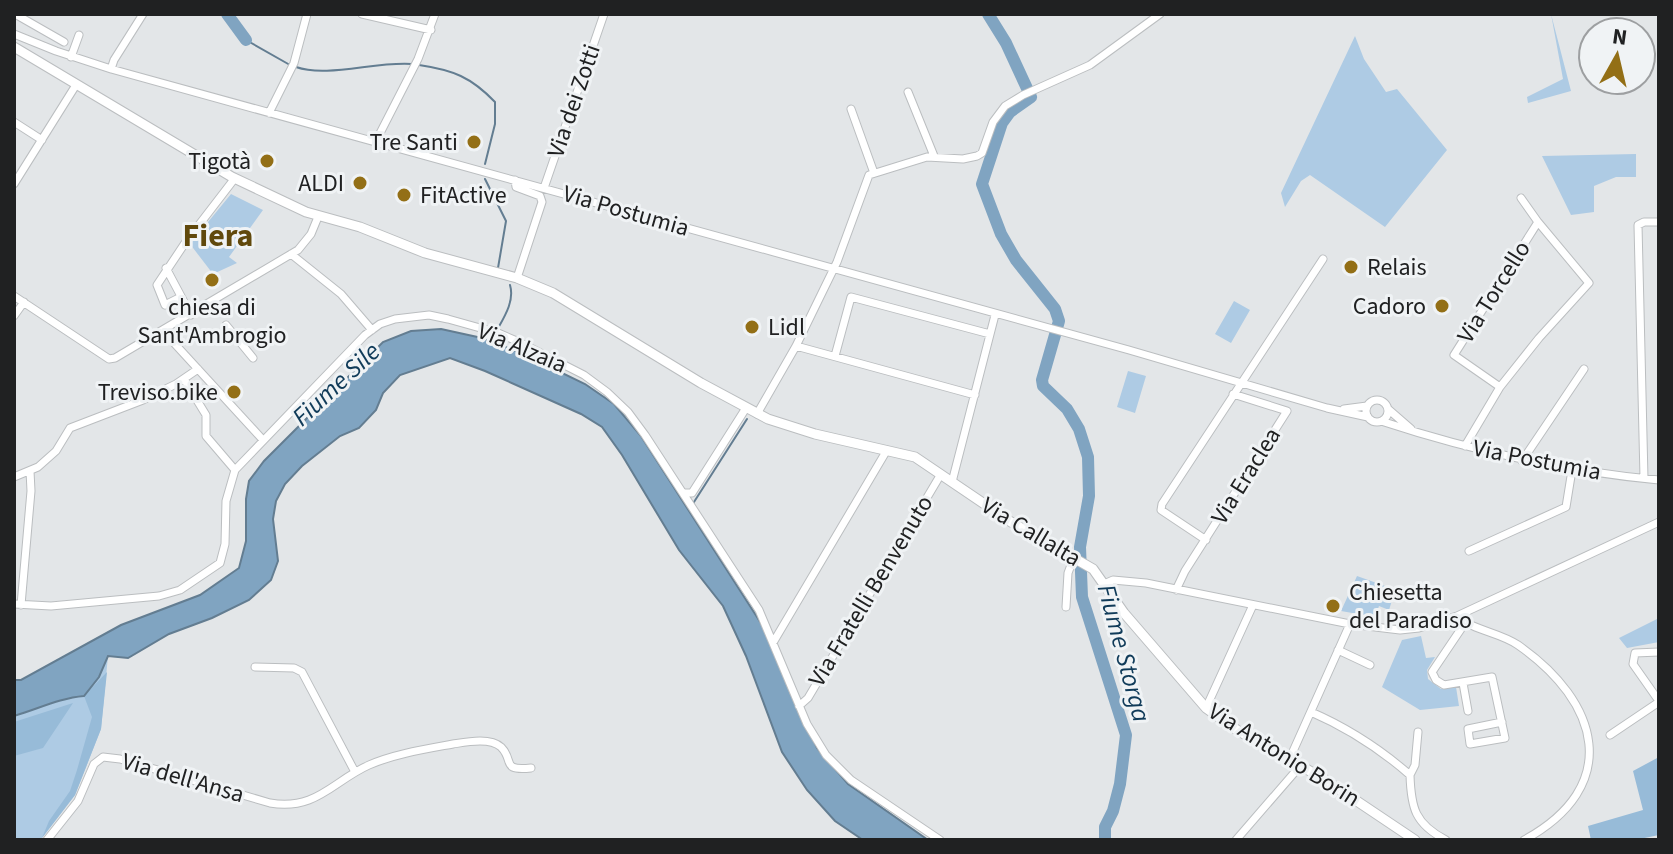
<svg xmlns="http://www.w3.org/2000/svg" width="1673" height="854" font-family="'Source Sans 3',sans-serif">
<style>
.green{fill:#aecbe4}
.forest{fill:#97bbd8}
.water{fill:#80a4c1;stroke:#637d91;stroke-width:2}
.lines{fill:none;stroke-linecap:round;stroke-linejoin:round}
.stream{stroke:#637d91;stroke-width:2}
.river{stroke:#80a4c1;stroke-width:12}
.minor-casing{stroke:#bbbec0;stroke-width:9}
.major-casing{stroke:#bbbec0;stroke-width:11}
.minor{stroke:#fff;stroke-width:7}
.major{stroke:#fff;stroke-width:9}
.poi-dot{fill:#936f16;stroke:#f0f3f5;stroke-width:3}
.labels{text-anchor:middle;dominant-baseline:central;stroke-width:6;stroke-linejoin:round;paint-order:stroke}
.street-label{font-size:24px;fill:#202122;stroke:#f0f3f5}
.poi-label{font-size:24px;fill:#202122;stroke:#f0f3f5;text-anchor:end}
.water-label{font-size:26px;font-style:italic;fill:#103b59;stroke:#f0f3f5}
.district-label{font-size:32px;font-weight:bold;fill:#61490c;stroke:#f0f3f5}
</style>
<rect width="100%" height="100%" fill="#e3e6e8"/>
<!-- green -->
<path class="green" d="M1551 14 1571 91 1528 103 1527 97 1563 79Z
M1355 36 1364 59 1386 92 1397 89 1447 150 1385 227 1310 175 1301 181 1285 207 1281 193Z
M1636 154V177H1616L1594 186V212L1571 215 1542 156Z
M231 194 263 210 229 257 237 263 213 274 190 244Z
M1234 301 1250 310 1231 343 1215 334Z
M1128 371 1146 376 1135 413 1117 407Z
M1357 576 1385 586 1384 591 1394 594 1389 610 1379 606 1375 617 1341 611Z
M1659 618V642L1627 648 1619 638Z
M1421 636 1426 658 1435 657 1427 670 1428 679 1441 689 1456 687 1459 706 1420 710 1382 687 1402 640Z
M108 656 101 729 75 795 42 838 39 840H14V716C29 712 63 695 76 697L99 677Z"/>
<!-- forest -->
<path class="forest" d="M107 672 101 729 75 795 42 838 49 821 70 791 77 770 92 717 84 696Z
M73 703 43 748 14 756V722Z
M1659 757V835L1635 840H1591L1588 826 1643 810 1633 771Z"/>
<!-- water -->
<path class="water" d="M441 329 482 338 521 353 585 384 614 404 641 436 766 631 817 748 848 784 928 840H863L835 821 807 790 782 752 746 656 723 606 679 550 622 455 602 427 581 414 485 371 450 358 400 375 383 393 376 410 359 428 340 436 302 466 285 484 276 501 273 519 278 561 271 580 249 600 212 618 169 634 128 658 108 656 99 677 84 696C60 698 38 709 14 716V680H21L121 625 200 595 239 568 246 541V499L249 481 264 461 383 342 411 331Z"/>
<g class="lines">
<!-- stream -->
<path class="stream" d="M246 40 290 65
M419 65C453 70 471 77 495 102V124L485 164
M296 67C327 78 376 61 412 64
M485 179 506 221 498 268
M491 342C498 325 516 305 510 285
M694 502 747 419"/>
<!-- river -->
<path class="river" d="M227 14 246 40
M988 14 1006 43 1031 97 1010 112 1002 123 982 184 1001 234 1016 260 1055 309 1059 321 1042 380 1043 386 1067 409 1079 429 1088 457 1089 496 1080 547 1082 597 1126 735 1120 784 1113 811 1105 827V840"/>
<!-- minor casing -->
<g class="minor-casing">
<path id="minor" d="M15 14 64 42
M362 14 431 30
M14 34 56 51 111 69 1129 350 1327 408 1368 417
M71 57 79 35
M111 69 114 60 143 14
M908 92 934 156
M851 109 874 173
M269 113 294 63 307 14
M14 122 42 140
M376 141 418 59 435 14
M515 180 516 187 540 196 542 202 517 278
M14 184 76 85
M544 188 604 14
M1521 198 1538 222
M291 254 341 294 372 330
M166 268 191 315
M14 296 109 359 115 358 298 250 311 234 318 217
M181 297 165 305 157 285 185 243 235 178
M14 316 24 302
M226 325 253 358
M163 331 263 440
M796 346 975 395
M835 356 851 297 990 334
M184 379 206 415V436L235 470
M1366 411a11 11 0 1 1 22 0a11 11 0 1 1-22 0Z
M1344 409 1367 406
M1388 409 1411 429
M757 414 796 346 837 262 869 175 927 157 963 159 977 156 982 153 993 122 1005 106 1023 95 1090 65 1160 14
M1381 421C1472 451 1563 471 1659 480
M1465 446 1500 387 1539 338 1589 283 1538 222 1454 355 1500 387
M1522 461 1584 369
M14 477 38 467 56 451 70 428 143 400 176 384 198 369
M1644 478 1638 225 1644 222H1659
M952 482 995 315
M685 493H692L746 408
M1206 540 1161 510 1162 504 1323 259
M1469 551 1566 507 1572 470
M1104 584 1113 580 1146 583 1350 624 1400 630 1419 628 1457 616 1659 522
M1176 590 1185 571 1287 411 1233 394
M14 604 51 606 159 596 180 590 220 563 225 544 226 501 235 470 365 335 380 324 395 319 429 315 448 319 498 333 519 342 584 375 607 392 628 412 645 435 759 610 807 724 826 755 851 780 940 840
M21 605 31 491 30 471
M1066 607 1068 573 1074 557
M1457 616C1474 631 1499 632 1518 645 1600 702 1623 786 1524 840
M1465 623 1432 672 1436 680 1444 685 1492 677 1505 738 1470 744 1468 729 1502 722
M774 641 887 450
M1338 650 1370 665
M1659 652 1635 653 1633 664 1659 701
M255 667 294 668 302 672 355 772
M1463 683 1468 711
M799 706 808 698 941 474
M1206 708 1253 605
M1311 712C1348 728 1379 748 1410 775 1411 808 1415 824 1446 840
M1610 735 1659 702
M1290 758 1350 624
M1410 775 1415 765 1418 732
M47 840 78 801 94 764 103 757 120 759 270 803C316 811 333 781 369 765 394 754 426 749 453 744 466 742 490 737 501 747 515 761 500 771 531 768
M1236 840 1301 765"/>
</g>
<!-- major casing -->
<g class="major-casing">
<path id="major" d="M14 47 232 177 306 212 360 227 425 253 517 278 553 293 701 383 768 419 815 434 915 457 1011 522 1093 569 1124 613 1206 708 1237 730 1324 779 1415 840"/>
</g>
<!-- minor -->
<use href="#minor" class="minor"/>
<!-- major -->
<use href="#major" class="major"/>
</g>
<!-- markers -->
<g class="poi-dot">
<circle cx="474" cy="142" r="8"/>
<circle cx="267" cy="161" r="8"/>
<circle cx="360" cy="183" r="8"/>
<circle cx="404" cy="195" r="8"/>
<circle cx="1351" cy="267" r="8"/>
<circle cx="212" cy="280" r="8"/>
<circle cx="1442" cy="306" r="8"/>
<circle cx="752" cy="327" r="8"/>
<circle cx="234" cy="392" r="8"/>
<circle cx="1333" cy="606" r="8"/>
</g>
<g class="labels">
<!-- street labels -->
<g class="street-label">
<text transform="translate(574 101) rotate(-71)">Via dei Zotti</text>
<text transform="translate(626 211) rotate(16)">Via Postumia</text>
<text transform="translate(1494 292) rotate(-58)">Via Torcello</text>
<text transform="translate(522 348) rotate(23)">Via Alzaia</text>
<text transform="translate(1537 460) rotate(11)">Via Postumia</text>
<text transform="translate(1246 476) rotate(-58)">Via Eraclea</text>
<text transform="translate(1031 532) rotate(31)">Via Callalta</text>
<text transform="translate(871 591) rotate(-59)">Via Fratelli Benvenuto</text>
<text transform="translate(1284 755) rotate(32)">Via Antonio Borin</text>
<text transform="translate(183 778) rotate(16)">Via dell'Ansa</text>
</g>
<!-- poi labels -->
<g class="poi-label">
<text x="458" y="142">Tre Santi</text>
<text x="251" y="161">Tigotà</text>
<text x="344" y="183">ALDI</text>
<text x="420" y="195" text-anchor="start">FitActive</text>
<text x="1367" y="267" text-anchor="start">Relais</text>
<text x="1426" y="306">Cadoro</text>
<text x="212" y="307" text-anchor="middle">chiesa di<tspan x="212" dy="28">Sant'Ambrogio</tspan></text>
<text x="768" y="327" text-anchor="start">Lidl</text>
<text x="218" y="392">Treviso.bike</text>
<text x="1349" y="592" text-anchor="start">Chiesetta<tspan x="1349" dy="28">del Paradiso</tspan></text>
</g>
<!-- water labels -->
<g class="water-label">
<text transform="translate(336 384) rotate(-43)">Fiume Sile</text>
<text transform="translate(1124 653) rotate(75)">Fiume Storga</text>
</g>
<!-- district labels -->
<g class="district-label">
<text x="218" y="236">Fiera</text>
</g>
</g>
<!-- border -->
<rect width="1673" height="854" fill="none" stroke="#202122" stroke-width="32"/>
<!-- north arrow -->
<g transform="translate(1617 56) rotate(8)"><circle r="38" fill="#f0f3f5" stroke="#9d9fa1" stroke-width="2"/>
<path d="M0-6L14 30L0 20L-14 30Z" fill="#936f16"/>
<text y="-12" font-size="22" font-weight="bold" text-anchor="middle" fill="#202122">N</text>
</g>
</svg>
